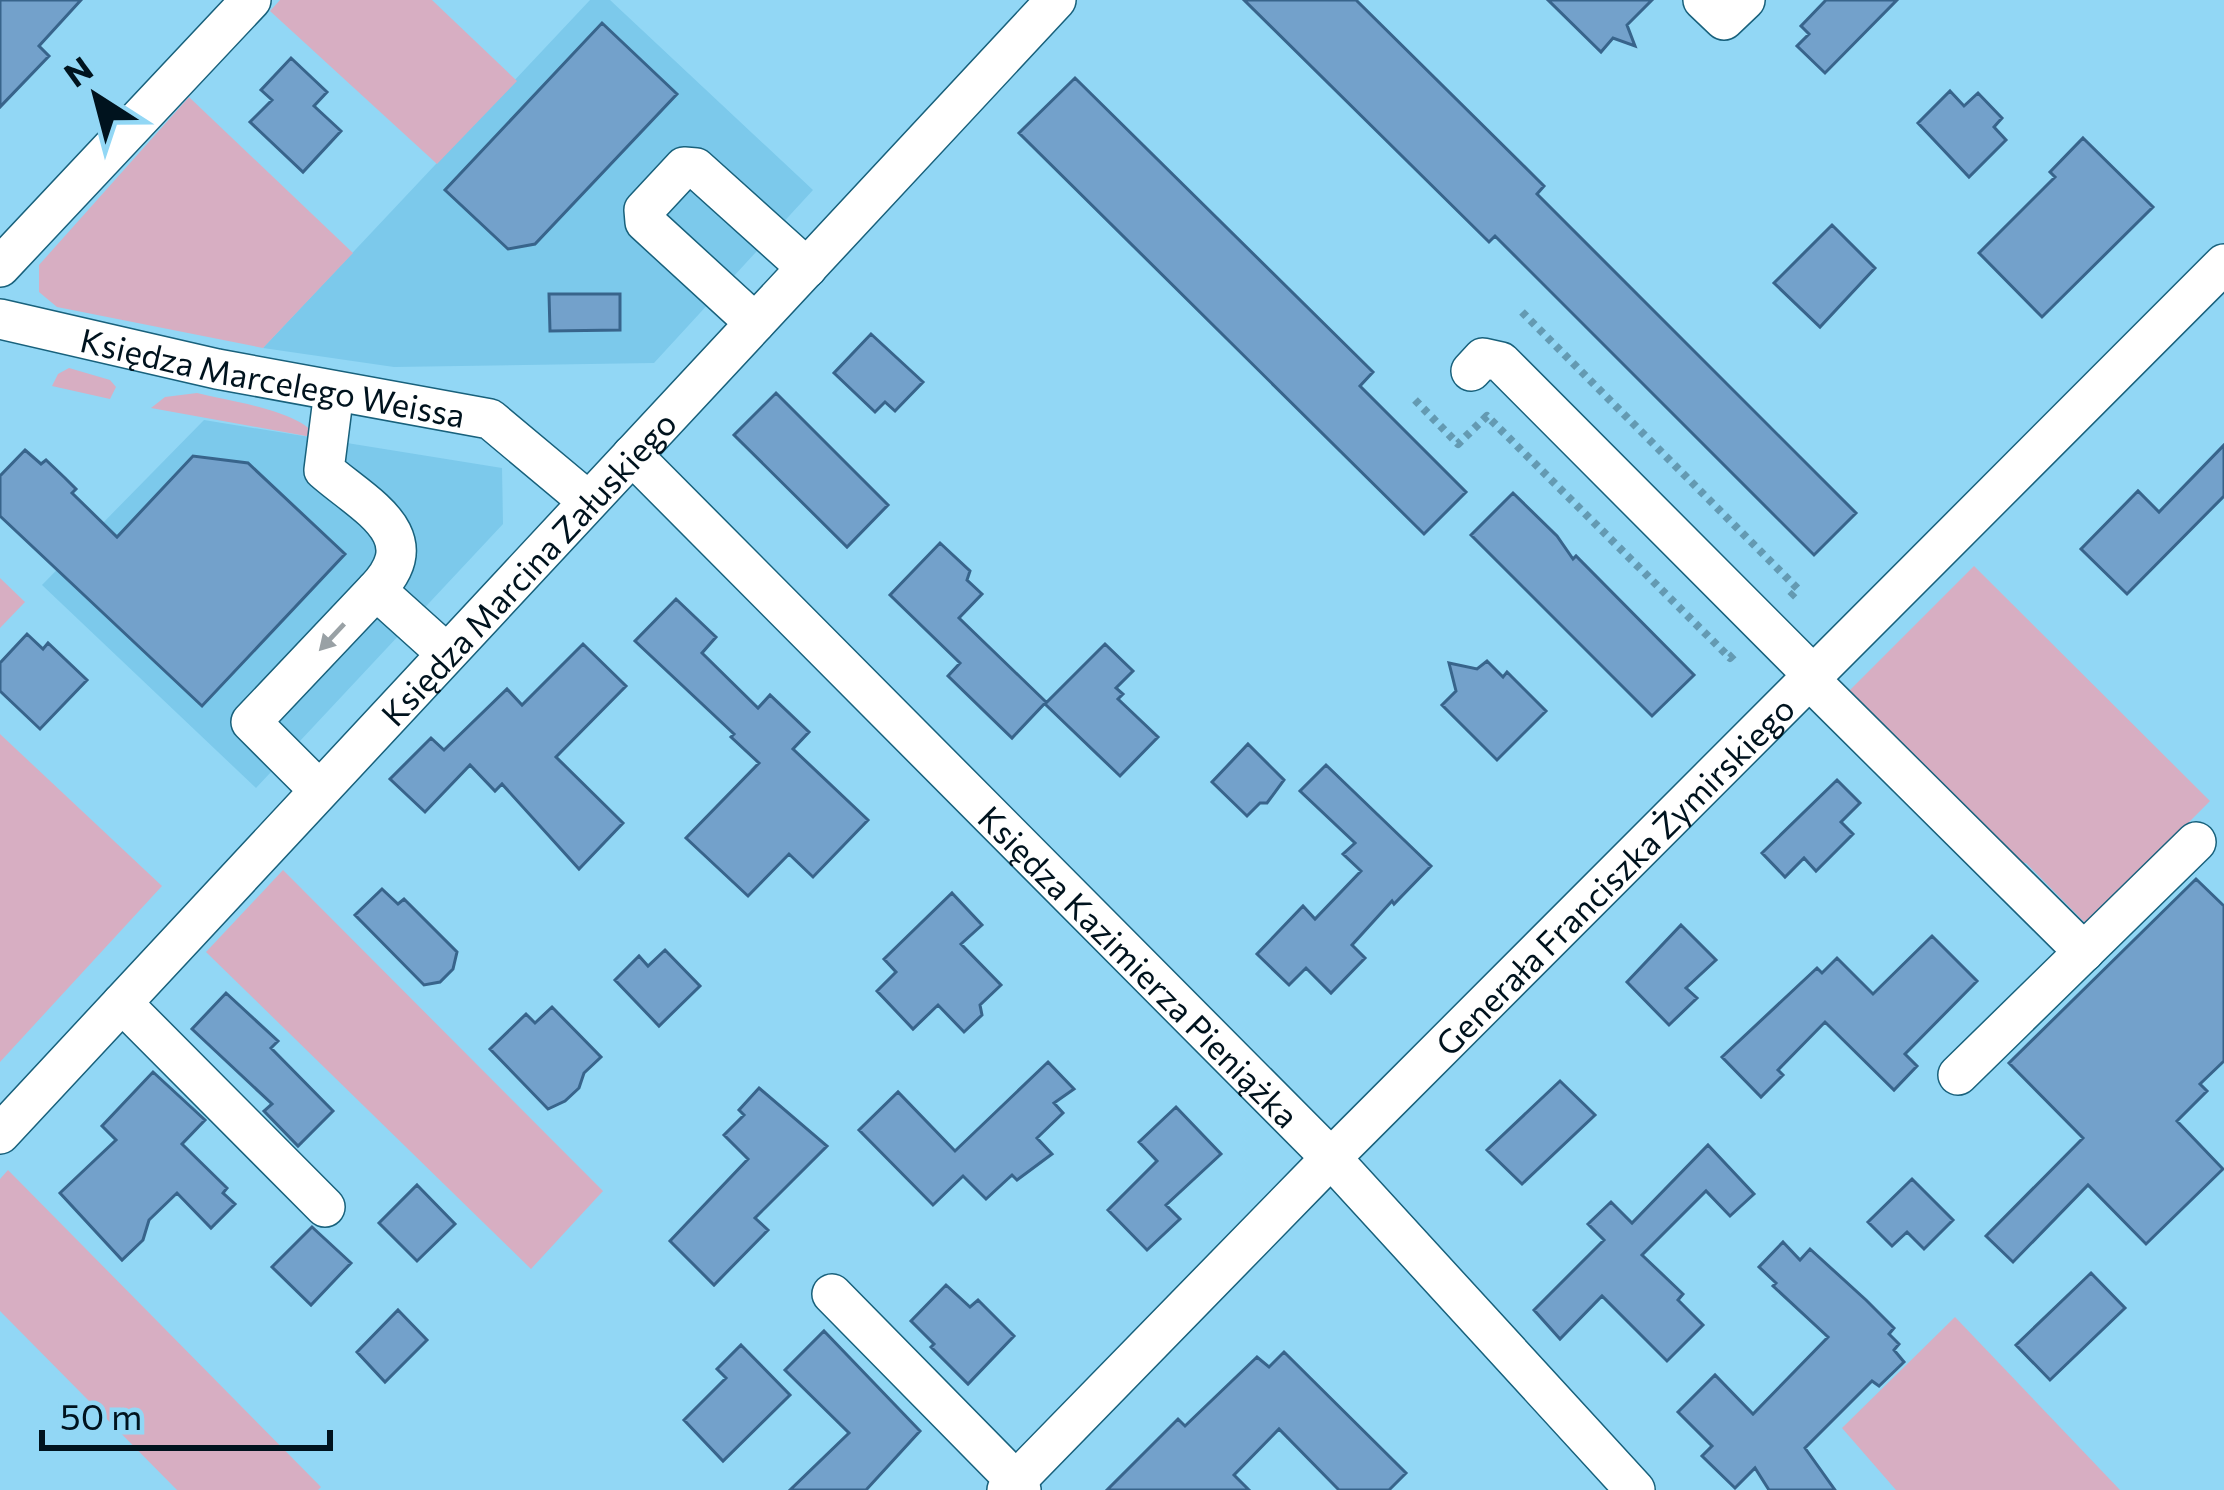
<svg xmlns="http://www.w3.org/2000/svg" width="2224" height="1490" font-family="Commissioner,sans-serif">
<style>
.built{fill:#7cc9eb}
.green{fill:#d7aec2}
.building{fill:#73a1cb;stroke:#38648b;stroke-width:3}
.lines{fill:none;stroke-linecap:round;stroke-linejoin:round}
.minor-casing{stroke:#18617c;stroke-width:42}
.path{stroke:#649ab2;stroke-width:8;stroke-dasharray:6 6;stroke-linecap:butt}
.minor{stroke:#fff;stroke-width:39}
.oneway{fill:#99a1a5}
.labels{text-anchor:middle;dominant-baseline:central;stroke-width:10;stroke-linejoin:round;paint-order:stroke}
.street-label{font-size:33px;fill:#00131e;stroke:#92d7f5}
</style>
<rect width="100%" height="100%" fill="#92d7f5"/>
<!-- built -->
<path class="built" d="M590 0H610L813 190 654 363 394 367 263 348Z
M204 420 502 468 503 524 256 788 42 585Z"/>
<!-- green -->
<path class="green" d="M280 0H432L517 81 437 164 270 11Z
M189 97 353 253 263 348 57 307 39 292V265Z
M69 368 110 380 116 387 110 399 52 386 58 374Z
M197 393C227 401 303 410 317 438L151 408 165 397Z
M1974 566 2210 801 2087 925 2026 863 2013 862 1846 694Z
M0 578 25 602 0 628Z
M0 734 162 886 0 1062Z
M283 870 603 1191 531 1269 206 952Z
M8 1170 321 1487 318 1490H177L0 1311V1179Z
M1955 1317 2120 1490H1896L1842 1428Z"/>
<!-- building -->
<path class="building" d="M0 0H81L39 46 49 56 0 107Z
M1244 0H1356L1544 186 1537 194 1856 513 1814 555 1495 236 1489 242Z
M1548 0H1652L1627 25 1635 46 1613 38 1601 52Z
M1826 0H1897L1825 73 1797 46 1809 34 1801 26Z
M602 23 677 94 535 244 508 249 445 190Z
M291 58 327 92 314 106 341 131 303 172 250 122 272 100 261 90Z
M1075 78 1373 372 1360 386 1466 492 1424 534 1019 133Z
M1950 91 1964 106 1978 93 2002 118 1994 127 2006 140 1969 177 1918 123Z
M2083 138 2153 207 2042 317 1979 253 2055 177 2050 172Z
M1832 225 1875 268 1820 327 1774 283Z
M549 294H620V330L550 331Z
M871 334 923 382 895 411 885 402 875 412 834 373Z
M776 393 888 505 847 547 734 435Z
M2224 445V496L2127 594 2081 549 2138 491 2159 512Z
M25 450 41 464 46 460 65 478 76 489 72 493 117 537 193 456 248 463 345 554 202 706 0 516V476Z
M1513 493 1557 536 1573 559 1576 556 1694 675 1652 716 1471 535Z
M940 543 970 571 967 580 982 594 959 618 1046 702 1012 738 948 676 960 663 890 595Z
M676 599 716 637 702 653 758 708 770 695 809 732 793 749 868 820 813 877 789 854 748 896 686 838 759 763 731 737 734 734 635 641Z
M27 634 43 649 48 643 87 680 40 729 0 691V663Z
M583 644 626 686 556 757 623 823 579 869 502 784 495 791 470 765 425 812 390 779 431 738 444 750 507 689 522 705Z
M1105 644 1133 671 1116 688 1123 694 1118 699 1158 737 1120 776 1045 704Z
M1487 661 1503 677 1507 672 1546 711 1497 760 1442 705 1456 691 1449 663 1477 669Z
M1248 744 1284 780 1267 803H1260L1247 816 1212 782Z
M1326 765 1431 866 1394 904 1392 901 1352 945 1365 958 1331 993 1306 968 1289 985 1257 954 1303 906 1315 919 1361 871 1343 854 1355 843 1300 791Z
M1837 780 1860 803 1841 822 1853 834 1816 871 1804 858 1785 877 1762 853Z
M2196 879 2224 906V1061L2200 1084 2207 1091 2177 1121 2223 1169 2146 1244 2088 1185 2013 1262 1986 1236 2083 1138 2009 1063Z
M382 889 398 904 404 899 457 952 453 969 440 982 424 985 355 915Z
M952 893 982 925 961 944 1001 985 980 1005 982 1015 964 1032 938 1005 913 1029 877 991 896 972 884 959Z
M1681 925 1716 960 1686 988 1697 998 1669 1025 1627 982Z
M1932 936 1977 981 1905 1054 1917 1066 1894 1090 1825 1022 1778 1070 1783 1075 1761 1097 1722 1057 1817 968 1822 973 1837 958 1873 994Z
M665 950 700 986 659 1026 615 980 639 956 648 966Z
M226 993 278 1041 271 1048 333 1111 298 1146 264 1111 272 1104 192 1029Z
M552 1007 601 1057 584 1073 579 1088 565 1101 548 1109 490 1049 526 1014 535 1023Z
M1048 1062 1074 1089 1054 1103 1063 1113 1037 1138 1052 1154 1017 1180 1012 1175 986 1199 963 1176 933 1205 859 1130 898 1092 955 1151Z
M153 1072 205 1120 182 1144 227 1188 223 1193 235 1204 211 1228 177 1193 149 1220 143 1240 122 1260 60 1193 116 1140 102 1126Z
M1560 1081 1595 1115 1522 1184 1487 1150Z
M759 1088 827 1146 755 1218 768 1230 714 1285 670 1241 748 1159 724 1135 744 1115 739 1110Z
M1176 1107 1221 1154 1166 1205 1180 1219 1147 1250 1108 1210 1157 1161 1139 1142Z
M1708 1145 1754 1194 1730 1216 1706 1191 1642 1255 1683 1294 1678 1300 1703 1325 1667 1361 1602 1296 1560 1339 1534 1310 1604 1240 1588 1224 1611 1202 1632 1223Z
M1912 1179 1953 1220 1924 1249 1907 1232 1892 1246 1868 1222Z
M417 1185 455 1224 417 1261 379 1223Z
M312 1227 351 1263 311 1305 272 1267Z
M1783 1242 1800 1260 1810 1249 1866 1300 1894 1328 1889 1334 1899 1344 1894 1350 1904 1362 1879 1386 1872 1381 1805 1448 1835 1490H1769L1755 1468 1735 1488 1702 1456 1712 1446 1678 1412 1715 1375 1753 1414 1828 1337 1773 1286 1776 1283 1759 1267Z
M2091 1273 2125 1308 2050 1380 2016 1345Z
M946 1285 970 1307 978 1300 1014 1336 968 1384 931 1347 934 1344 911 1321Z
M398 1310 427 1340 385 1382 357 1352Z
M824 1331 920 1431 866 1490H790L849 1433 785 1370Z
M741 1345 790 1395 723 1461 684 1420 726 1378 717 1369Z
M1284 1352 1406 1473 1389 1490H1339L1279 1429 1234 1475 1249 1490H1107L1178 1419 1185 1426 1257 1357 1269 1367Z"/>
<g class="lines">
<!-- minor casing -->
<g class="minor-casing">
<g id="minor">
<path d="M1703 0 1724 20 1745 0"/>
<path d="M0 267 251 0"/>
<path id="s1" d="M0 319 217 369 490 419 588 501"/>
<path d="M755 323 645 222 644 210 684 167 696 168 807 268"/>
<path d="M1471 371 1483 358 1501 362 1814 676"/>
<path d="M334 391 324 470C365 506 429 535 376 590"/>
<path id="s2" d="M632 455 1331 1158 1635 1490"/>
<path d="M1810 680 2084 952"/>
<path d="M319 790 251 722 376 590 446 653"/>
<path d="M122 1003 325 1207"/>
<path d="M1958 1075 2196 842"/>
<path id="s3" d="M0 1134 1056 0"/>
<path d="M832 1294 1016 1481 1021 1490"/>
<path id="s4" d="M1007 1490 1331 1158 2224 264"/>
</g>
</g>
<!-- path -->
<path class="path" d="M1522 312 1798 589 1789 598
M1415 400 1458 444 1487 416 1730 658 1736 652"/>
<!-- minor -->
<use href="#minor" class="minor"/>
</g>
<!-- one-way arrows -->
<defs><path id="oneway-solid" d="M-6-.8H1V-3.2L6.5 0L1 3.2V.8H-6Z" transform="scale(3)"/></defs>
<use class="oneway" href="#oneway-solid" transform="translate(332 637) rotate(133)"/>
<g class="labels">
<!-- street labels -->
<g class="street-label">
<text stroke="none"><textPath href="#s1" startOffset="279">Księdza Marcelego Weissa</textPath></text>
<text stroke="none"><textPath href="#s3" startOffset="774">Księdza Marcina Załuskiego</textPath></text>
<text stroke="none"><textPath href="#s4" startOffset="864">Generała Franciszka Żymirskiego</textPath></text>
<text stroke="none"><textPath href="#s2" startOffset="720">Księdza Kazimierza Pieniążka</textPath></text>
</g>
</g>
<!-- north arrow -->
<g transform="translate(96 96) rotate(324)" stroke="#92d7f5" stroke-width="9" paint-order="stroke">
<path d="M0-9L21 45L0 30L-21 45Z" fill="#00131e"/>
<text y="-18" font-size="33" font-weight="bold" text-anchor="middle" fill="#00131e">N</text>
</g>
<!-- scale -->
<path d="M42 1430v18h288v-18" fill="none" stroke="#00131e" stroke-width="6"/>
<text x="60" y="1430" font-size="36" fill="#00131e" stroke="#92d7f5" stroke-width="9" paint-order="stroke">50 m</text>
</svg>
